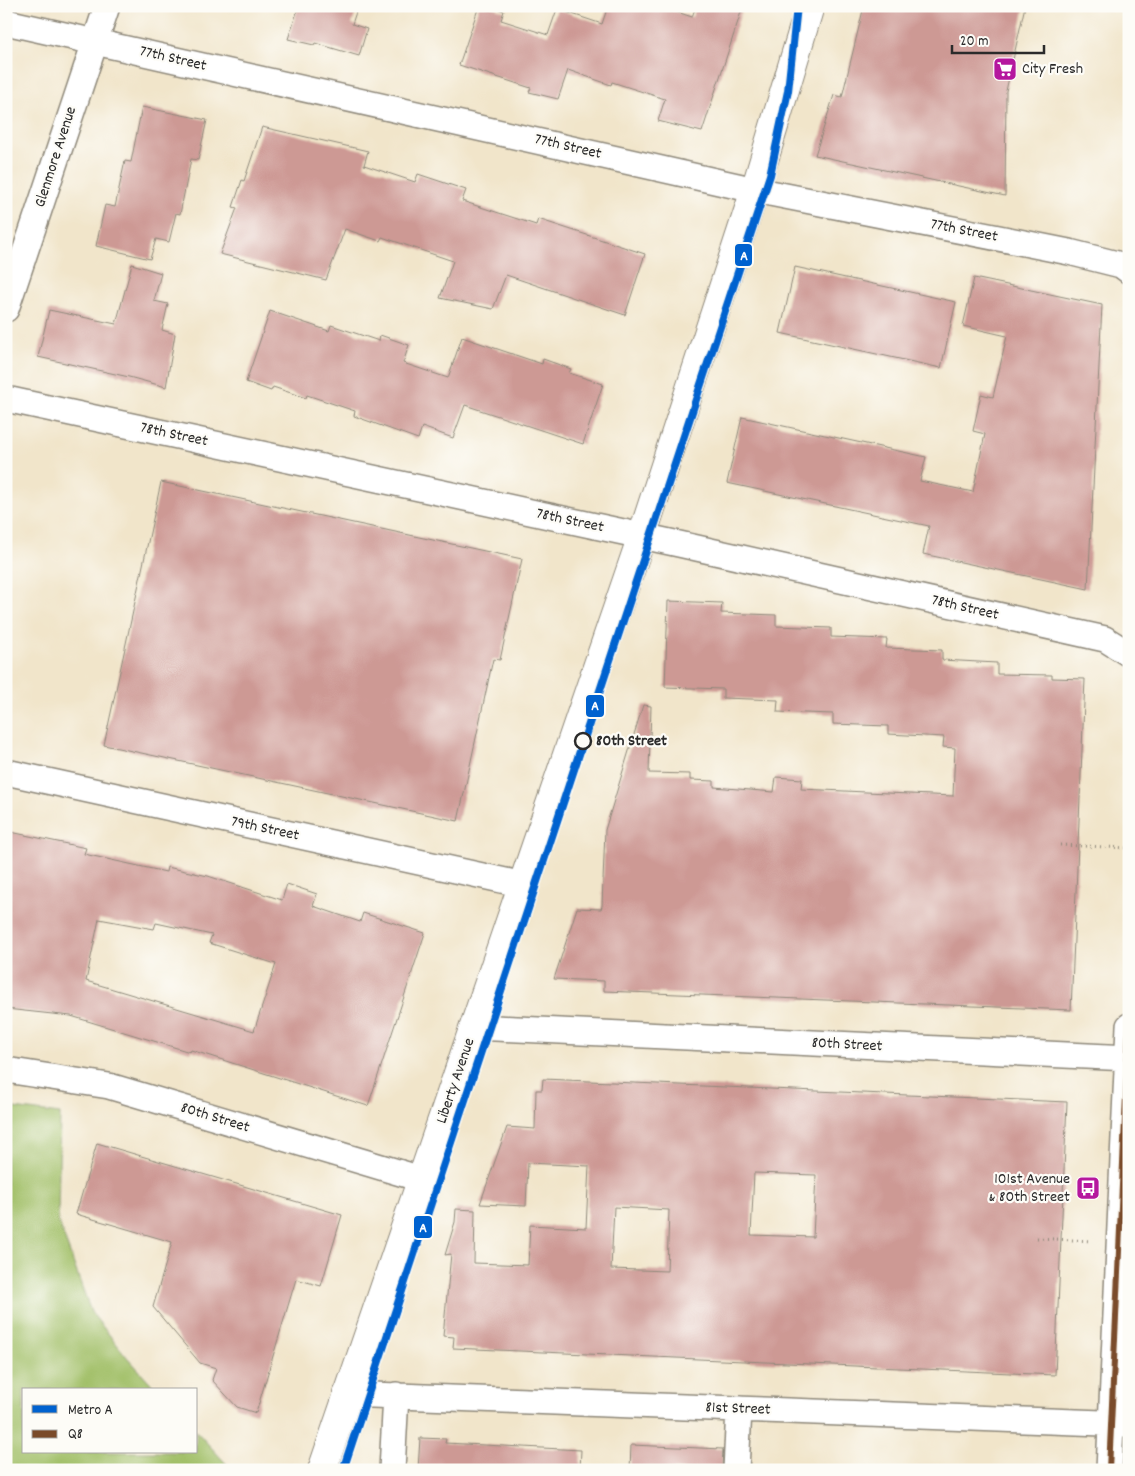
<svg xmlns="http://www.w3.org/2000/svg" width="1135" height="1476" font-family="Dekko,sans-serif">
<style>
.green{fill:#a1bf67;stroke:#667549}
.building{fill:#cd9994;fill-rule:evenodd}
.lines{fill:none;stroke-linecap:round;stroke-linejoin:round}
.minor-casing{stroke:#8e887a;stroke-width:28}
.tertiary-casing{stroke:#8e887a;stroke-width:30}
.path{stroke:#8e887a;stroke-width:3;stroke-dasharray:1 4;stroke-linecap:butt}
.minor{stroke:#fff;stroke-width:25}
.tertiary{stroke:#fff;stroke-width:28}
.bus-1-casing{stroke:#fdfcf7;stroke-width:10}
.bus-1{stroke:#7a4b2a;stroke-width:6}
.metro-1-casing{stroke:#fdfcf7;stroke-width:11}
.metro-1{stroke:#0062cf;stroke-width:8}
.stop-dot{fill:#fdfcf7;stroke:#2b2b2b;stroke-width:2.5}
.labels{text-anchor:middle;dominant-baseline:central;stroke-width:4.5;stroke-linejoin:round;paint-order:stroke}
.street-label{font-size:16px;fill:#2b2b2b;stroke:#fdfcf7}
.poi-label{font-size:16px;fill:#2b2b2b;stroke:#fdfcf7;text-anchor:start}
.stop-label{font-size:16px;font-weight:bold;fill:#2b2b2b;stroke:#fdfcf7;text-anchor:start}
.line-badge{stroke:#fdfcf7;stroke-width:2}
.badge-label{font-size:14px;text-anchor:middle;font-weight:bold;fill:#fff}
</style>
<rect width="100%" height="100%" fill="#fdfcf7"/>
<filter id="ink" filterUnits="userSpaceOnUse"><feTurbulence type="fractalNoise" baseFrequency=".02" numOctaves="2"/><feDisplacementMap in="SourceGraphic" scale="10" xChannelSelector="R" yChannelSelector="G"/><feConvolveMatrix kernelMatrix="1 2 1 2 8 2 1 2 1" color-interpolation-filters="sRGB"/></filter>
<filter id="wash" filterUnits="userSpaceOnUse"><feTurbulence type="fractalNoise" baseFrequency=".0096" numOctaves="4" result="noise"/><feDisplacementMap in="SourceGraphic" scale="20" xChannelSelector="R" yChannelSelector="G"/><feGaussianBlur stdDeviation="1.12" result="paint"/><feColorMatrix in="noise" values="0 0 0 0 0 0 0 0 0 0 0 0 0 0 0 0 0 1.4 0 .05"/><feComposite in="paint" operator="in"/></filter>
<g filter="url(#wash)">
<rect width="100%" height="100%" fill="#f1e5ca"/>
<!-- green -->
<path class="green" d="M6 1107 60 1114 58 1220 91 1312 127 1357 157 1390H24V1452H196V1431L232 1470H6Z"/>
<g id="blocks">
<!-- building -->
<path class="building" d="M299 6H358L352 24 367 29 359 56 315 43 314 45 288 39Z
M479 6H490L504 11 501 20 548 35 557 9 602 24 608 6H659L692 17 696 6H743L702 132 658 121 665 99 612 82 611 85 568 70 558 99 529 92 531 88 459 65Z
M864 6H1025L1006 91 1005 196 815 155 834 95 842 97Z
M142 107 207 120 198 160 191 159 180 214 176 213 169 242 156 239 150 259 96 246 105 205 115 207 125 161 131 162Z
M262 127 368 151 364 165 415 182 418 174 466 190 462 201 536 225 538 219 645 254 625 315 506 275 493 309 440 298 453 261 382 237 380 241 345 229 326 280 220 254 237 208 233 207 242 180 244 181Z
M132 264 161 273 154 301 168 304 162 330 175 334 166 387 129 377 38 357 49 310 116 324Z
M795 267 956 302 941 368 780 333Z
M974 278 1102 305 1088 589 923 554 929 526 727 483 742 417 926 457 920 481 973 492 985 434 973 431 981 394 993 397 1007 336 963 326Z
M270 311 329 331 331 325 379 341 380 335 409 345 403 363 448 378 462 337 542 364 543 359 571 369 569 373 603 384 583 444 465 405 453 438 422 427 418 439 354 416 355 411 307 395 306 398 273 387 271 391 246 382Z
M161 482 522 559 500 660 493 659 458 821 104 745Z
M668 601 722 603 721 613 776 615V626L831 628V637L887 639 886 648 942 650V660L997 663V674L1052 675V678L1085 679 1071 1010 604 991V981L554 979 577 908 601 909 602 906 605 830 643 705 651 706 649 773 690 774V780L714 781V787L774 792 776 777 802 779 801 789 953 796 955 748 943 747 944 737 888 734V726L833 724V714L777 712 778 700 723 698V689L665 687Z
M6 831 86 848 84 854 166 872 167 867 208 876 282 900 287 884 317 894 313 906 360 922 363 913 425 933 368 1106 191 1050 190 1052 71 1016 6 1009ZM99 919 154 929 156 923 212 935 209 943 276 964 254 1031 86 981Z
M543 1079 1067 1102 1055 1375 453 1348 454 1337 443 1336 451 1254 445 1255 455 1222 456 1209 475 1210 474 1263 528 1265 530 1225 586 1228 589 1166 528 1163 526 1206 480 1204 507 1127 535 1129 536 1090H542ZM754 1173 816 1175 813 1237 751 1235ZM614 1207 669 1210 667 1271 611 1269Z
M97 1143 342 1215 321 1286 296 1279 256 1413 237 1407 212 1380 216 1368 200 1363 153 1307 172 1242 76 1214Z
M420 1438 446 1439 445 1443 581 1450 580 1470H418Z
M631 1445 723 1449 722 1470H630Z"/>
</g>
</g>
<g filter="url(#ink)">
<use href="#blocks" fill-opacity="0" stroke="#8e887a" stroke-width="1"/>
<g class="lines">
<!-- minor casing -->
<g class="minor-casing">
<path id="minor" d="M6 22 755 190 1069 252 1121 265 1129 271
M6 309 107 6
M6 399 679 544 1105 639 1129 654
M6 772 524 885
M474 1027 1129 1058
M6 1070 109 1086 421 1179
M346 1394 1129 1424
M392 1470 396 1395
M736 1470 739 1409
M1109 1470 1129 1026"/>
</g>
<!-- tertiary casing -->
<g class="tertiary-casing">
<path id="tertiary" d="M322 1470 642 536 755 190 810 6"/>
</g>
<!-- path -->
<path class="path" d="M1060 845 1129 848
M1037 1238 1091 1241"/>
<!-- minor -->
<use href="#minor" class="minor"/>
<!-- tertiary -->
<use href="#tertiary" class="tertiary"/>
<!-- bus-1 casing -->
<g class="bus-1-casing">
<path id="bus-1" d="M1109 1470 1129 1032"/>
</g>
<!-- bus-1 -->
<use href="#bus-1" class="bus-1"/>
<!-- metro-1 casing -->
<g class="metro-1-casing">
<path id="metro-1" d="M343 1470 770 175 788 91 797 6"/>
</g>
<!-- metro-1 -->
<use href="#metro-1" class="metro-1"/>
</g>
</g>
<!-- icons -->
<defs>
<g id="supermarket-square" transform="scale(1.25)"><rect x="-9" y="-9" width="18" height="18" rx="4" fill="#b5179e" stroke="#fdfcf7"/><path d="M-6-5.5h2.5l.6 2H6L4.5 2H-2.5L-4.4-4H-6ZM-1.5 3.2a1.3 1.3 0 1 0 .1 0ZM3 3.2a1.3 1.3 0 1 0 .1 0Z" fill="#fff"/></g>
<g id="bus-square" transform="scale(1.25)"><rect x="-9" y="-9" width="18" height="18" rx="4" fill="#b5179e" stroke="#fdfcf7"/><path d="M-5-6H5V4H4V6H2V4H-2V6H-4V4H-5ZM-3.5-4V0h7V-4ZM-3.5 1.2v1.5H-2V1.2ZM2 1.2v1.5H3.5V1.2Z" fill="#fff"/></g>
</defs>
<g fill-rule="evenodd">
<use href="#supermarket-square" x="1005" y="69"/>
<use href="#bus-square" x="1088" y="1188"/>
</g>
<!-- markers -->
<circle class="stop-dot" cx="583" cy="741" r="8"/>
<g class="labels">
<!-- street labels -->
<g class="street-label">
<text transform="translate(173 59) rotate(13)">77th Street</text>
<text transform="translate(568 147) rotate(13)">77th Street</text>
<text transform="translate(56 157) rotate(-72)">Glenmore Avenue</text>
<text transform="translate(964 231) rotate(11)">77th Street</text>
<text transform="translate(174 435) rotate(12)">78th Street</text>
<text transform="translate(570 521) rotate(12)">78th Street</text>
<text transform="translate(965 608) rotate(13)">78th Street</text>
<text transform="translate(265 829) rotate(12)">79th Street</text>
<text transform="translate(847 1045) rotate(3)">80th Street</text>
<text transform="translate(456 1081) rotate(-71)">Liberty Avenue</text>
<text transform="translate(215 1118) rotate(17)">80th Street</text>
<text transform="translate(738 1409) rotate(2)">81st Street</text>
</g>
<!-- poi labels -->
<g class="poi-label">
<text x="1022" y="69">City Fresh</text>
<text x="1070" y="1179" text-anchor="end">101st Avenue<tspan x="1070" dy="18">&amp; 80th Street</tspan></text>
</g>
<!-- stop labels -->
<g class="stop-label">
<text x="596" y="741">80th Street</text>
</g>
</g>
<g class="line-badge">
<rect x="734" y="243" width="19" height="24" rx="5" fill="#0062cf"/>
<rect x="585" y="694" width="20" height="24" rx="5" fill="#0062cf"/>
<rect x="413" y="1215" width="20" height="24" rx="5" fill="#0062cf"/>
</g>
<g class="badge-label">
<text x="744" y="260">A</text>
<text x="595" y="710">A</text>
<text x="423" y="1232">A</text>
</g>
<!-- margin -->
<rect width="1135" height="1476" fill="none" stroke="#fdfcf7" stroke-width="25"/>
<!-- legend -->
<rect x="22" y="1388" width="175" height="65" fill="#fdfcf7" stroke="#a9a8a5"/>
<rect x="32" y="1405" width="25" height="8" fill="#0062cf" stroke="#a9a8a5"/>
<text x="68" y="1414" font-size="15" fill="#2b2b2b">Metro A</text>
<rect x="32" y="1430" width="25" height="8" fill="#7a4b2a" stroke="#a9a8a5"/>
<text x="68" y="1438" font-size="15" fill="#2b2b2b">Q8</text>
<!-- scale -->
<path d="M952 45v8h92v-8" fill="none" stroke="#2b2b2b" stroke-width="2.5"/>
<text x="960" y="45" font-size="15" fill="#2b2b2b" stroke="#fdfcf7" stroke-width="4" paint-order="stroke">20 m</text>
</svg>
